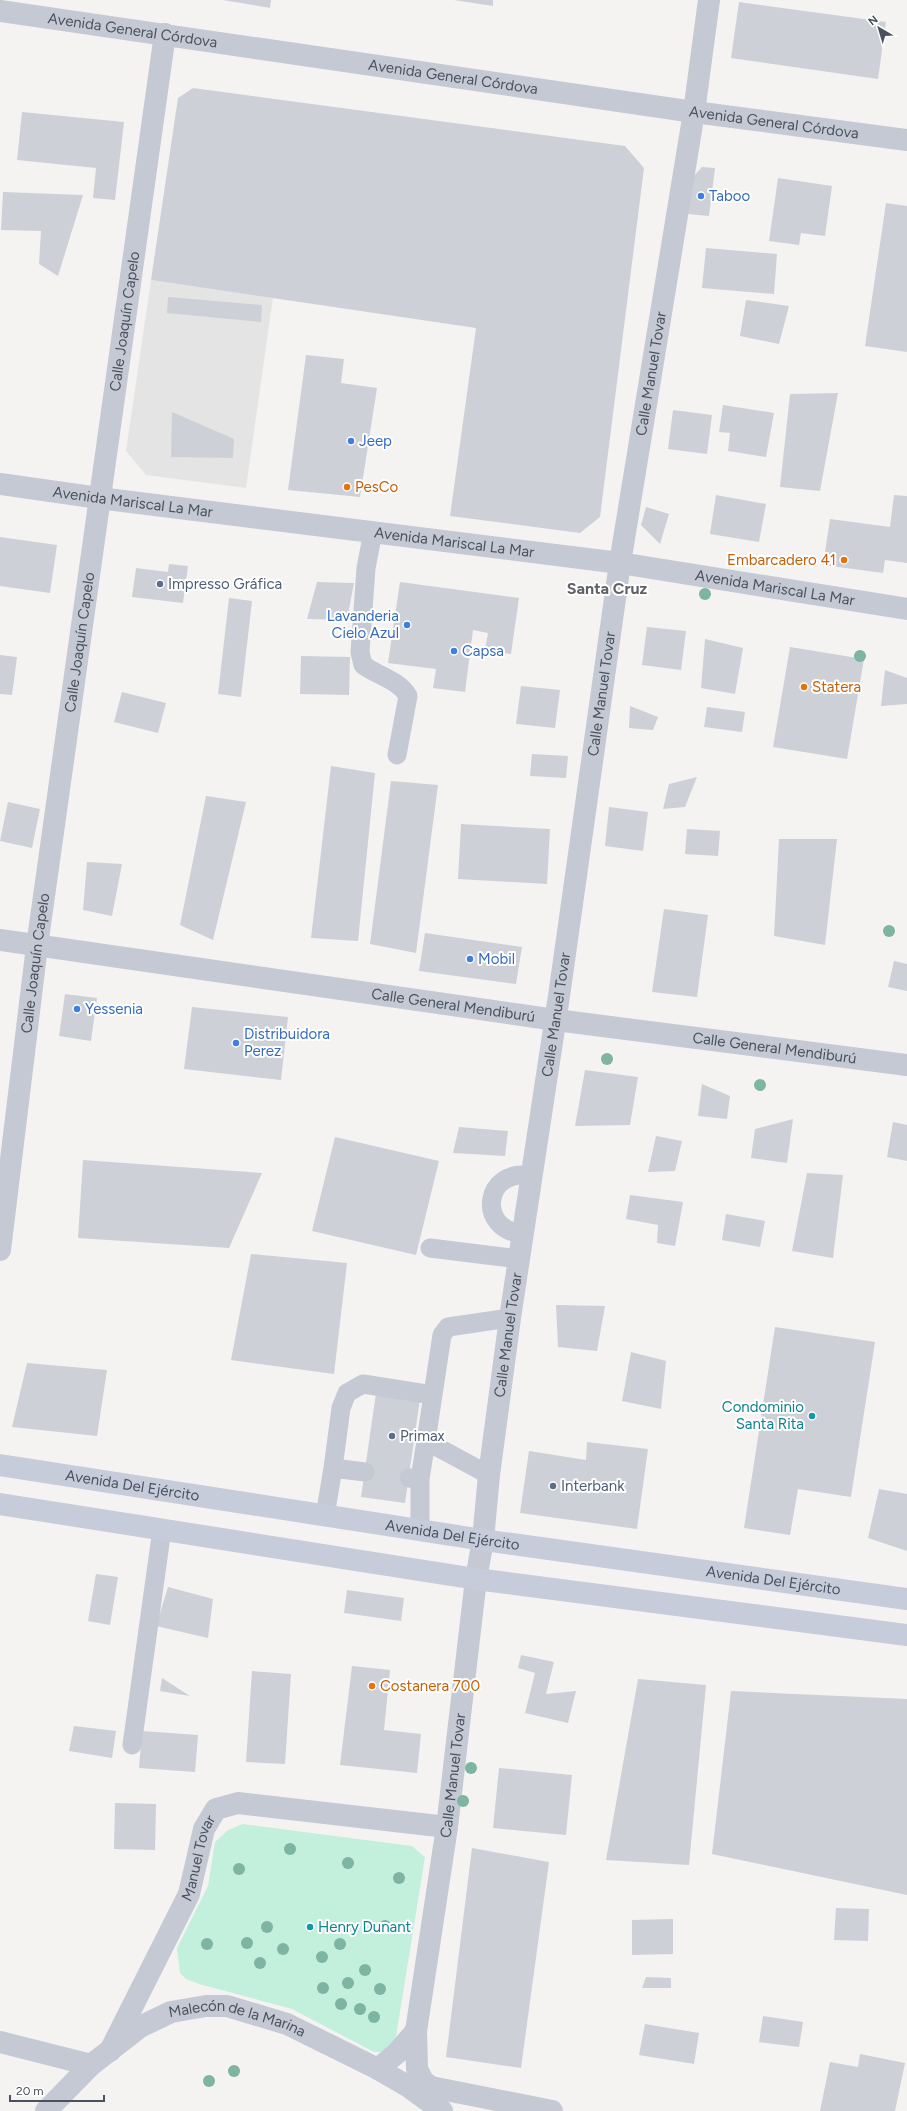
<svg xmlns="http://www.w3.org/2000/svg" width="907" height="2111" font-family="Figtree,sans-serif">
<style>
.education{fill:#e5e4e4}
.green{fill:#c3efdd}
.building{fill:#ced0d7}
.lines{fill:none;stroke-linecap:round;stroke-linejoin:round}
.service{stroke:#c4c9d3;stroke-width:19}
.minor{stroke:#c4c9d3;stroke-width:22}
.tertiary{stroke:#c4c9d3;stroke-width:22}
.secondary{stroke:#c6ccda;stroke-width:22}
.tree{fill:#7db4a2}
.shop-dot{fill:#3f7fe0;stroke:#fff;stroke-width:1.5}
.food-dot{fill:#e8710a;stroke:#fff;stroke-width:1.5}
.service-dot{fill:#5c6f8a;stroke:#fff;stroke-width:1.5}
.culture-dot{fill:#0f9aa8;stroke:#fff;stroke-width:1.5}
.labels{text-anchor:middle;dominant-baseline:central;stroke-width:4;stroke-linejoin:round;paint-order:stroke}
.street-label{font-size:15px;fill:#4a515f;stroke:#fff}
.shop-label{font-size:15px;fill:#366cbe;stroke:#fff;text-anchor:start}
.food-label{font-size:15px;fill:#c56008;stroke:#fff;text-anchor:start}
.service-label{font-size:15px;fill:#4e5e75;stroke:#fff;text-anchor:start}
.culture-label{font-size:15px;fill:#0d838f;stroke:#fff;text-anchor:end}
.neighbourhood-label{font-size:16px;font-weight:bold;fill:#5f6167;stroke:#fff}
</style>
<rect width="100%" height="100%" fill="#f4f3f2"/>
<!-- education -->
<path class="education" d="M151 280 273 297 246 488 146 475 126 451Z"/>
<!-- green -->
<path class="green" d="M243 1824 412 1846 425 1857 395 2043 386 2052H374L292 2009 199 1984 186 1979 180 1973 177 1948 208 1886 215 1842 228 1830Z"/>
<!-- building -->
<path class="building" d="M223 0H271L270 8Z
M454 0H493V6Z
M739 2 886 22 878 79 731 58Z
M193 88 625 146 644 168 600 517 580 533 450 516 476 328 151 280 178 98Z
M22 112 124 122 115 200 93 198 96 168 17 160Z
M702 167 715 168 709 216 688 214 692 178Z
M778 178 832 186 825 236 801 233 799 245 769 241Z
M3 192 83 195 58 276 39 264 41 231 1 230Z
M886 203 907 206V352L865 346Z
M706 248 777 254 774 294 702 288Z
M168 297 262 305 261 322 167 313Z
M746 300 789 306 779 344 740 336Z
M306 355 344 359 341 383 377 388 360 497 288 490Z
M838 393 820 491 780 487 790 394Z
M723 405 774 413 766 457 728 451 730 433 719 432Z
M673 410 712 415 707 454 668 449Z
M172 412 234 439 233 458 171 457Z
M716 495 766 504 759 542 710 534Z
M894 495 907 496V563L885 560 883 573 823 565 830 519 890 527Z
M646 507 669 514 660 544 641 525Z
M0 537 57 545 50 593 0 586Z
M169 564 188 566 183 603 132 597 136 568 168 572Z
M317 582 354 583 347 620 307 619Z
M400 582 519 598 511 654 485 650 488 633 473 630 465 692 433 688 436 669 388 663Z
M229 598 252 601 241 697 218 694Z
M647 627 686 631 681 670 642 665Z
M705 639 743 648 735 694 701 688Z
M790 647 864 659 847 759 773 747Z
M0 655 17 657 12 695 0 694Z
M301 656 350 657 349 695 300 694Z
M885 670 907 678V704L881 706Z
M521 686 560 690 555 728 516 724Z
M122 692 166 703 158 733 114 722Z
M630 706 658 717 653 730 629 728Z
M707 707 745 712 742 732 704 727Z
M532 754 568 756 566 778 530 776Z
M331 766 375 773 358 941 311 938Z
M697 777 685 807 663 809 669 784Z
M391 781 438 785 416 953 370 944Z
M206 796 246 802 213 940 180 925Z
M8 802 40 809 32 848 0 841Z
M609 807 648 812 643 851 605 846Z
M461 824 550 829 547 884 458 879Z
M687 829 720 831 718 856 685 854Z
M779 839H837L825 945 774 936Z
M87 862 122 864 112 916 83 910Z
M664 909 708 915 697 997 652 992Z
M425 933 522 947 516 984 419 971Z
M894 961 907 964V991L888 987Z
M65 994 97 998 91 1041 59 1036Z
M192 1007 288 1017 281 1080 184 1069Z
M585 1070 638 1077 630 1125 575 1126Z
M702 1084 730 1096 727 1119 698 1116Z
M793 1119 787 1163 751 1158 755 1129Z
M893 1122 907 1125V1161L887 1157Z
M459 1127 508 1131 505 1156 453 1153Z
M656 1136 682 1141 675 1171 648 1172Z
M335 1137 439 1161 416 1255 312 1231Z
M83 1160 262 1173 229 1248 78 1238Z
M807 1173 843 1175 833 1258 792 1251Z
M630 1195 683 1202 675 1246 657 1243 658 1225 626 1219Z
M726 1214 765 1221 760 1247 722 1240Z
M251 1254 347 1263 334 1374 231 1360Z
M556 1305 605 1306 597 1351 558 1347Z
M775 1327 875 1342 851 1497 798 1489 790 1535 744 1528Z
M631 1352 666 1361 661 1409 622 1401Z
M27 1363 107 1370 97 1436 12 1427Z
M376 1393 420 1399 405 1503 361 1497Z
M587 1442 648 1449 637 1529 520 1513 529 1451 586 1460Z
M879 1489 907 1494V1551L868 1538Z
M96 1574 118 1577 110 1625 88 1621Z
M168 1587 213 1599 208 1638 156 1626Z
M347 1590 404 1598 401 1621 344 1613Z
M521 1655 554 1662 546 1694 576 1691 568 1723 525 1713 535 1673 518 1668Z
M352 1666 390 1670 384 1730 421 1734 417 1773 340 1765Z
M252 1671 291 1674 285 1764 246 1762Z
M162 1678 190 1696 160 1691Z
M638 1679 706 1685 689 1865 606 1860Z
M731 1691 907 1699V1895L712 1854Z
M74 1726 116 1731 112 1758 69 1751Z
M142 1731 198 1735 195 1772 139 1768Z
M499 1768 572 1775 566 1835 493 1828Z
M115 1803 156 1804 155 1850 114 1849Z
M472 1848 549 1862 521 2068 446 2057Z
M836 1908 869 1909 868 1941 834 1940Z
M673 1919V1954L632 1955V1920Z
M646 1977 671 1978V1988H642Z
M763 2016 803 2022 799 2047 759 2042Z
M645 2024 699 2033 694 2064 639 2055Z
M860 2054 905 2063 895 2111H820L830 2062 858 2067Z"/>
<g class="lines">
<!-- service -->
<path class="service" d="M373 532 366 568 360 652 363 665C378 676 399 680 408 696L397 755
M523 1234C475 1229 485 1167 531 1176
M430 1248 519 1259
M333 1468 341 1408 347 1393 363 1384 433 1395
M489 1475 426 1441 442 1335 448 1327 510 1318
M409 1478 420 1479V1530
M420 1479 426 1441
M325 1516 333 1468 365 1472
M132 1745 162 1529"/>
<!-- minor -->
<g class="minor">
<path id="s1" d="M0 484 99 498 620 563 907 609"/>
<path id="s2" d="M0 940 556 1020 907 1065"/>
<path id="s3" d="M0 1250 37 946 165 34"/>
<path d="M0 2042 91 2065"/>
<path id="s4" d="M110 2051 189 1894 204 1829 216 1809 238 1803 447 1827"/>
<path d="M378 2069 397 2053 416 2031"/>
<path id="s5" d="M552 2111 431 2087 423 2081 417 2069 416 2031 447 1827 476 1579 483 1540 489 1475 510 1318 559 996 620 563 694 112 709 0"/>
</g>
<!-- tertiary -->
<g class="tertiary">
<path id="s6" d="M0 11 694 112 907 140"/>
<path id="s7" d="M46 2111 91 2065 140 2027 171 2012 206 2006H227L287 2024 378 2069 409 2087 442 2111"/>
</g>
<!-- secondary -->
<g class="secondary">
<path id="s8" d="M0 1465 483 1540 907 1599"/>
<path d="M0 1504 476 1579 907 1635"/>
</g>
</g>
<!-- trees -->
<g class="tree">
<circle cx="705" cy="594" r="6"/>
<circle cx="860" cy="656" r="6"/>
<circle cx="889" cy="931" r="6"/>
<circle cx="607" cy="1059" r="6"/>
<circle cx="760" cy="1085" r="6"/>
<circle cx="471" cy="1768" r="6"/>
<circle cx="463" cy="1801" r="6"/>
<circle cx="290" cy="1849" r="6"/>
<circle cx="348" cy="1863" r="6"/>
<circle cx="239" cy="1869" r="6"/>
<circle cx="399" cy="1878" r="6"/>
<circle cx="385" cy="1926" r="6"/>
<circle cx="267" cy="1927" r="6"/>
<circle cx="247" cy="1943" r="6"/>
<circle cx="207" cy="1944" r="6"/>
<circle cx="340" cy="1944" r="6"/>
<circle cx="283" cy="1949" r="6"/>
<circle cx="322" cy="1957" r="6"/>
<circle cx="260" cy="1963" r="6"/>
<circle cx="365" cy="1970" r="6"/>
<circle cx="348" cy="1983" r="6"/>
<circle cx="323" cy="1988" r="6"/>
<circle cx="380" cy="1989" r="6"/>
<circle cx="341" cy="2004" r="6"/>
<circle cx="360" cy="2009" r="6"/>
<circle cx="374" cy="2017" r="6"/>
<circle cx="234" cy="2071" r="6"/>
<circle cx="209" cy="2081" r="6"/>
</g>
<!-- markers -->
<g class="shop-dot">
<circle cx="701" cy="196" r="4"/>
<circle cx="351" cy="441" r="4"/>
<circle cx="407" cy="625" r="4"/>
<circle cx="454" cy="651" r="4"/>
<circle cx="470" cy="959" r="4"/>
<circle cx="77" cy="1009" r="4"/>
<circle cx="236" cy="1043" r="4"/>
</g>
<g class="food-dot">
<circle cx="347" cy="487" r="4"/>
<circle cx="844" cy="560" r="4"/>
<circle cx="804" cy="687" r="4"/>
<circle cx="372" cy="1686" r="4"/>
</g>
<g class="service-dot">
<circle cx="160" cy="584" r="4"/>
<circle cx="392" cy="1436" r="4"/>
<circle cx="553" cy="1486" r="4"/>
</g>
<g class="culture-dot">
<circle cx="812" cy="1416" r="4"/>
<circle cx="310" cy="1927" r="4"/>
</g>
<g class="labels">
<!-- street labels -->
<g class="street-label">
<text stroke="none"><textPath href="#s6" startOffset="134">Avenida General Córdova</textPath></text>
<text stroke="none"><textPath href="#s6" startOffset="458">Avenida General Córdova</textPath></text>
<text stroke="none"><textPath href="#s6" startOffset="782">Avenida General Córdova</textPath></text>
<text stroke="none"><textPath href="#s3" startOffset="937">Calle Joaquín Capelo</textPath></text>
<text stroke="none"><textPath href="#s5" startOffset="1859">Calle Manuel Tovar</textPath></text>
<text stroke="none"><textPath href="#s1" startOffset="134">Avenida Mariscal La Mar</textPath></text>
<text stroke="none"><textPath href="#s1" startOffset="458">Avenida Mariscal La Mar</textPath></text>
<text stroke="none"><textPath href="#s1" startOffset="782">Avenida Mariscal La Mar</textPath></text>
<text stroke="none"><textPath href="#s3" startOffset="613">Calle Joaquín Capelo</textPath></text>
<text stroke="none"><textPath href="#s5" startOffset="1535">Calle Manuel Tovar</textPath></text>
<text stroke="none"><textPath href="#s3" startOffset="289">Calle Joaquín Capelo</textPath></text>
<text stroke="none"><textPath href="#s2" startOffset="458">Calle General Mendiburú</textPath></text>
<text stroke="none"><textPath href="#s5" startOffset="1211">Calle Manuel Tovar</textPath></text>
<text stroke="none"><textPath href="#s2" startOffset="782">Calle General Mendiburú</textPath></text>
<text stroke="none"><textPath href="#s5" startOffset="887">Calle Manuel Tovar</textPath></text>
<text stroke="none"><textPath href="#s8" startOffset="134">Avenida Del Ejército</textPath></text>
<text stroke="none"><textPath href="#s8" startOffset="458">Avenida Del Ejército</textPath></text>
<text stroke="none"><textPath href="#s8" startOffset="782">Avenida Del Ejército</textPath></text>
<text stroke="none"><textPath href="#s5" startOffset="443">Calle Manuel Tovar</textPath></text>
<text stroke="none"><textPath href="#s4" startOffset="213">Manuel Tovar</textPath></text>
<text stroke="none"><textPath href="#s7" startOffset="229">Malecón de la Marina</textPath></text>
</g>
<!-- shop labels -->
<g class="shop-label">
<text x="709" y="196">Taboo</text>
<text x="359" y="441">Jeep</text>
<text x="399" y="616" text-anchor="end">Lavanderia<tspan x="399" dy="17">Cielo Azul</tspan></text>
<text x="462" y="651">Capsa</text>
<text x="478" y="959">Mobil</text>
<text x="85" y="1009">Yessenia</text>
<text x="244" y="1034">Distribuidora<tspan x="244" dy="17">Perez</tspan></text>
</g>
<!-- food labels -->
<g class="food-label">
<text x="355" y="487">PesCo</text>
<text x="836" y="560" text-anchor="end">Embarcadero 41</text>
<text x="812" y="687">Statera</text>
<text x="380" y="1686">Costanera 700</text>
</g>
<!-- service labels -->
<g class="service-label">
<text x="168" y="584">Impresso Gráfica</text>
<text x="400" y="1436">Primax</text>
<text x="561" y="1486">Interbank</text>
</g>
<!-- culture labels -->
<g class="culture-label">
<text x="804" y="1407">Condominio<tspan x="804" dy="17">Santa Rita</tspan></text>
<text x="318" y="1927" text-anchor="start">Henry Dunant</text>
</g>
<!-- neighbourhood labels -->
<g class="neighbourhood-label">
<text x="607" y="588">Santa Cruz</text>
</g>
</g>
<!-- north arrow -->
<g transform="translate(879 28) rotate(322)" stroke="#ffffff" stroke-width="3" paint-order="stroke">
<path d="M0-3L7 15L0 10L-7 15Z" fill="#4a515f"/>
<text y="-6" font-size="11" font-weight="bold" text-anchor="middle" fill="#4a515f">N</text>
</g>
<!-- scale -->
<path d="M10 2095v6h94v-6" fill="none" stroke="#4a515f" stroke-width="2"/>
<text x="16" y="2095" font-size="12" fill="#4a515f" stroke="#ffffff" stroke-width="3" paint-order="stroke">20 m</text>
</svg>
